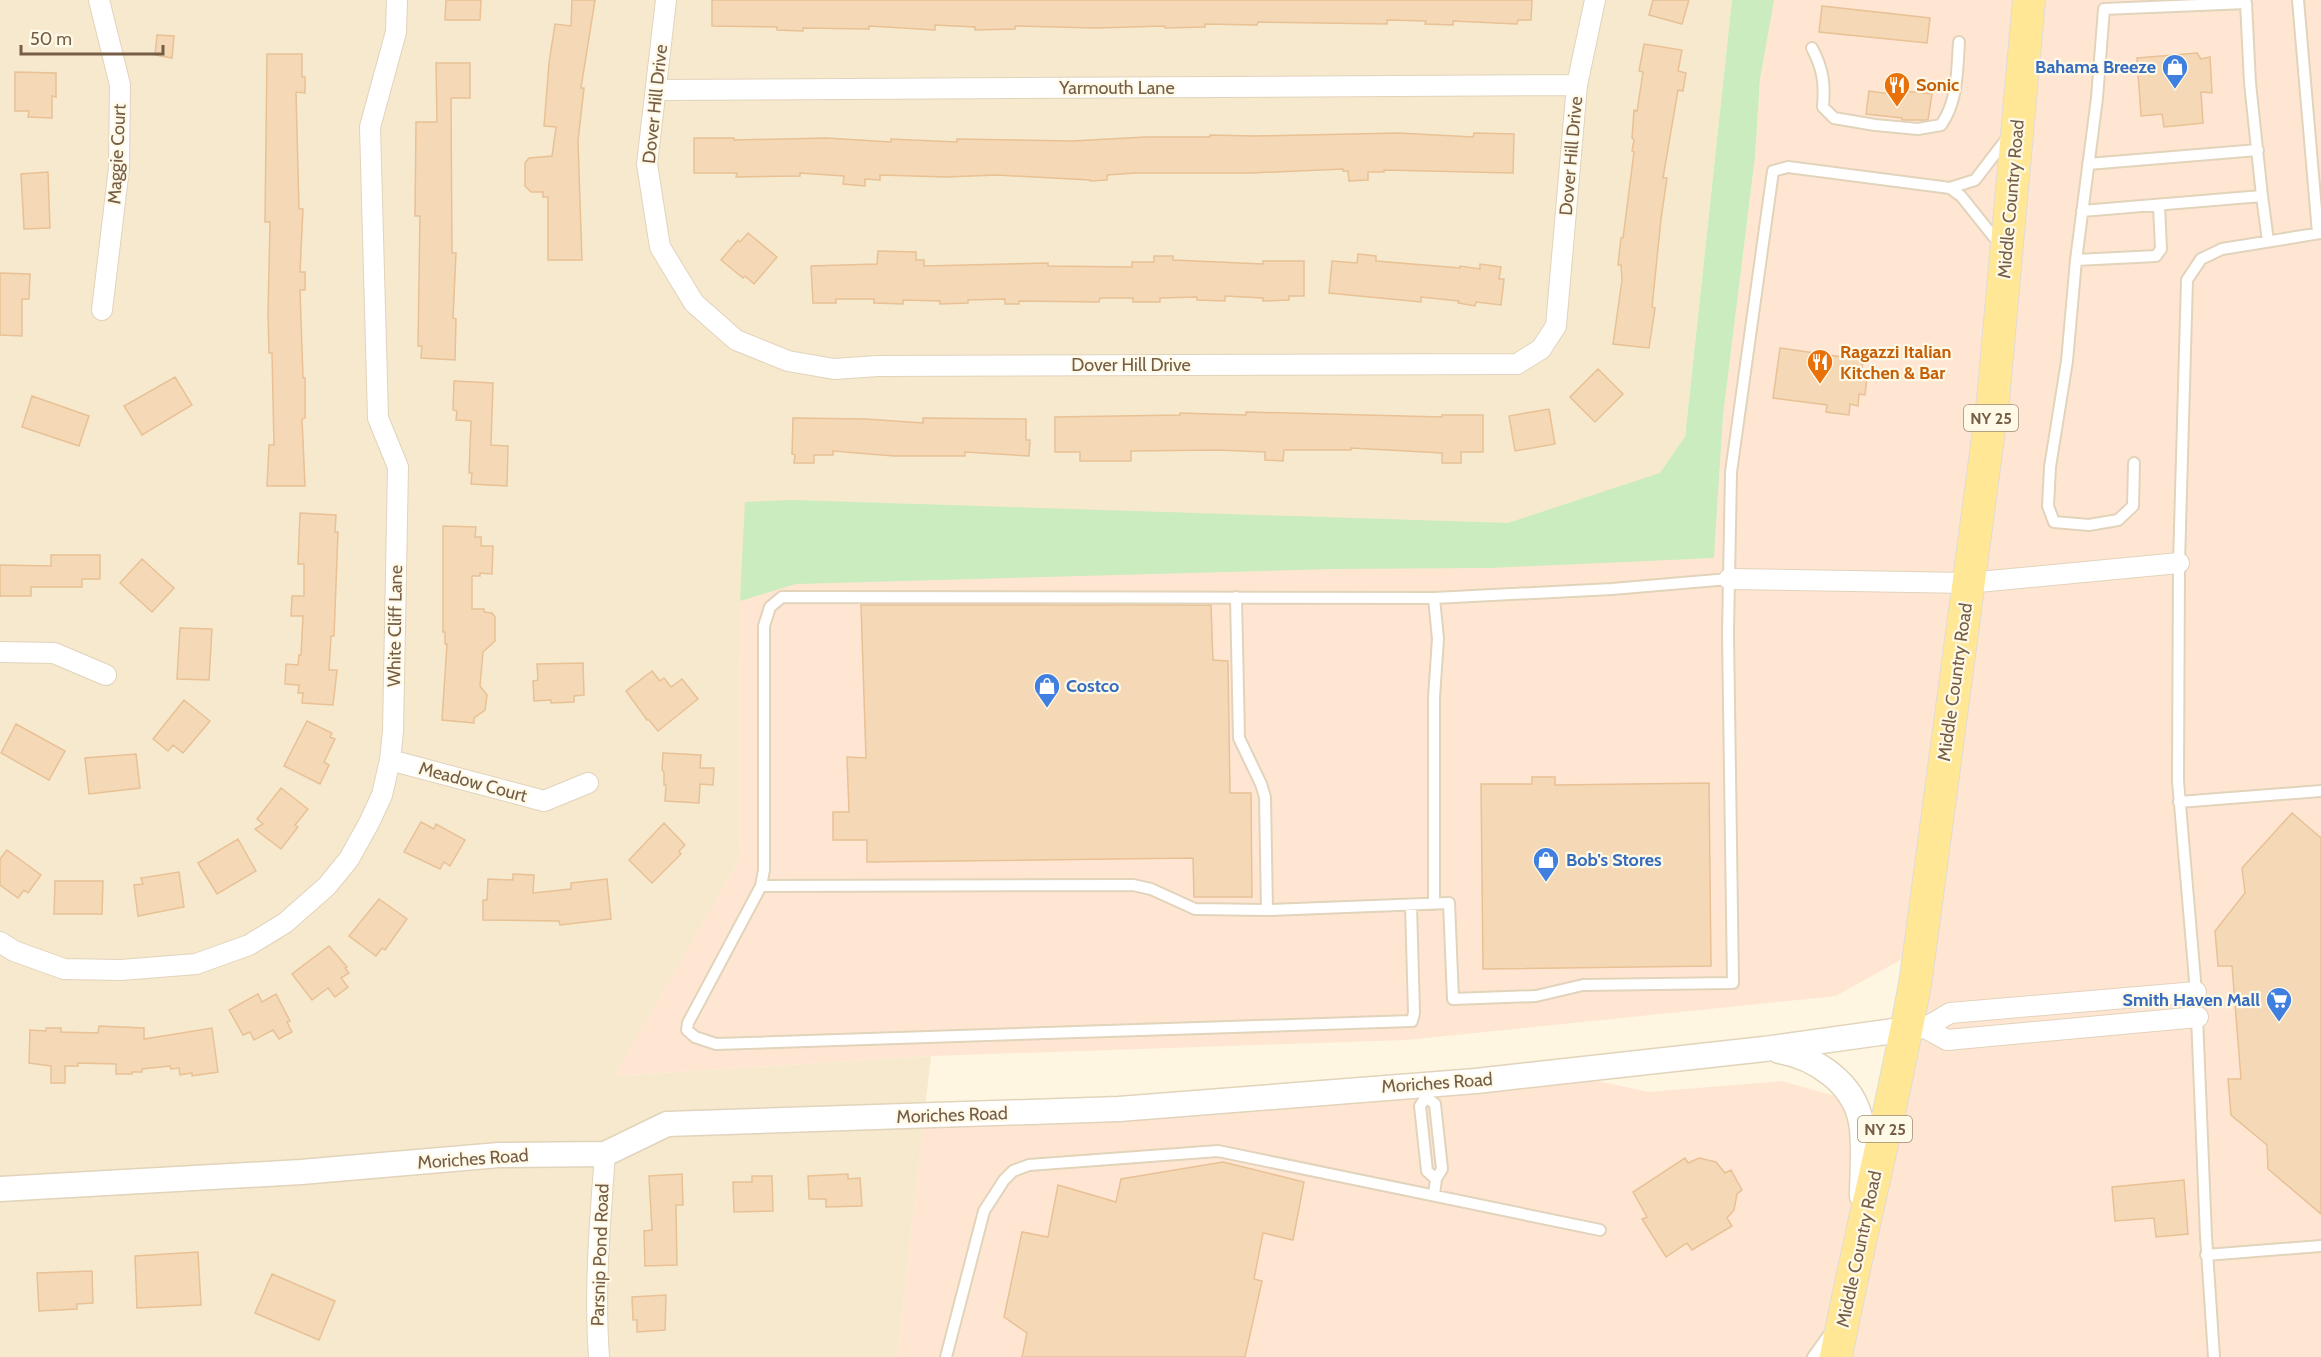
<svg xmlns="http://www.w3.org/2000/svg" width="2321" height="1357" font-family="Cabin,sans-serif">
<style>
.residential{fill:#f6e9ce}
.commercial{fill:#ffe6d3}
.green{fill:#caecbe}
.building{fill:#f5d8b6;stroke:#e8c195;stroke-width:1.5}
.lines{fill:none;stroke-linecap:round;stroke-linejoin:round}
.service-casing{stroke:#e2d3bb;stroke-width:14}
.minor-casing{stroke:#e2d3bb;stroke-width:22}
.tertiary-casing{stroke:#e2d3bb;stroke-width:27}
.primary-casing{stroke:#e1dcd6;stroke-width:34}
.service{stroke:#fff;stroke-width:10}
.minor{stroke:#fff;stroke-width:20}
.tertiary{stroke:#fff;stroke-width:24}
.primary{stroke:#ffe795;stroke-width:32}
.labels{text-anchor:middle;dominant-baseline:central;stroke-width:4.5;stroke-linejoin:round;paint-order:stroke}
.shield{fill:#fff9e7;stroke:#9f8c76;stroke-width:1.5}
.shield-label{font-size:16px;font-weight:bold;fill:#765e46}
.shop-label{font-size:18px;font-weight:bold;fill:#366cbe;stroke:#fff9e7;text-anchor:end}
.food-label{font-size:18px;font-weight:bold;fill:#c56008;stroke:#fff9e7;text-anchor:start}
.street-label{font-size:18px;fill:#765e46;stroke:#fff9e7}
</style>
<rect width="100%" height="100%" fill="#fef6e0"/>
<!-- residential -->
<path class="residential" d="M0 0H1732L1679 491 1434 598 740 601 739 860 615 1076 931 1056 897 1357H0Z"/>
<!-- commercial -->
<path class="commercial" d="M1773 0H2321V1357H897L925 1108 1566 1074 1648 1092 1782 1081 1842 1098 1884 1132 1918 950 1836 996 1407 1040 931 1056 614 1076 739 860 740 601 796 584 1714 558 1723 416 1755 157 1760 79Z"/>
<!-- green -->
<path class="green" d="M1732 0H1774L1760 79 1755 157 1723 416 1714 558 1489 568 1332 569 796 584 740 601 745 502 792 500 1508 523 1660 473 1685 437Z"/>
<!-- building -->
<path class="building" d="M446 0H481L480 20H445Z
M572 0H595L581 88H584L578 141 582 260H548V197H543V192H531L525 186V163L529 158 552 156 556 127 544 126 549 63 555 24 571 26Z
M712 0H1532L1531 20H1518L1517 24 1453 21V25L1425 24 1426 21 1387 20V24L1258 22 1257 25 1205 24V27L1165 28V26L1096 28 1015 26V29L975 30V27L935 25V30L869 26V29L803 28V31L777 30V27L712 26Z
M1653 0H1689L1682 24 1649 15Z
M1822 6 1930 18 1927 43 1819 32Z
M157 35 174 36 172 58 155 55Z
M1644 44 1682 50 1678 71 1686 73 1683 91 1678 90 1663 178H1667L1661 219 1652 307 1655 308 1649 348 1613 344 1622 280 1621 265H1618L1621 238H1623L1634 152 1632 151 1634 140 1632 138 1634 110 1637 111 1643 72 1639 71Z
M2197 53 2201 59 2210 57 2212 93 2201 92 2203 123 2164 127 2162 114 2141 116 2137 58Z
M267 54H302V77H305V93L296 92 299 209H303L300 272H305V290H300L303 378H305V418L302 419 305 486H267L269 445H274L272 353H269L268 313 270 222H265Z
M436 63H470V98H451L452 253H456L453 318 456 319 455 360 421 358 422 346H418L420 216H415L416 122H437Z
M15 72 56 73V97L52 96V118L28 117 29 111H15Z
M1869 91 1905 96V91L1932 94 1928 120H1902V118L1866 114Z
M1398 133 1473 137 1474 133 1514 134 1513 173 1384 170V172H1368V180L1349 181 1348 171H1343V169L1251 173H1135L1107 175V180L1090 181V180L997 175 946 177 880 175V180L865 179V186L843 184 844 176 800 173V176L736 177 737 173H694V138H734V140L826 138 891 142V139L957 142V139L1072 141 1146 137H1210V135L1254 136Z
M48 172 50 228 24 229 21 174Z
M748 233 777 257 754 284 745 276 743 278 721 260 738 240 740 242Z
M878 251 916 252V260H924V266L1048 263V266L1132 267V262H1154V256H1173V260L1263 264V261H1304V296H1289V300L1263 301V298L1225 296V301L1197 300V297L1160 298V302H1133V298H1100L1099 302 1019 301V304H1005V299L968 300V303L940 304V301L903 300V304L874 303V299H836V303H813L811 266 877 264Z
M1358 254 1376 256V261L1460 268V266L1480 269V264L1501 267 1499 279H1504L1501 305 1476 302 1475 306 1458 303 1459 301 1421 297V302L1329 293 1332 261 1357 263Z
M0 273 30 274 29 299H22V336L0 335Z
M1780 348 1863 360 1861 376 1867 377 1865 395 1859 394 1858 406 1850 404 1849 415 1826 412 1827 405 1773 398Z
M1598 369 1623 394 1595 422 1570 397Z
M175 377 192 405 142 435 124 406Z
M454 381 493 383 491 445 508 446 507 486 471 484 472 473H469L471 421 456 420 457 411 453 410Z
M32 396 89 416 79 446 22 427Z
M1549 409 1555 444 1515 451 1509 416Z
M1246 412 1442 417V415H1483V452H1461V463H1442V453L1351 448V450H1284L1283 461 1265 460V452L1218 450 1131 451V461H1080V452H1055V417L1180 415V413L1246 415Z
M793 418 866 419 923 423V418L1026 419V440H1030L1029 456 965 452V456H894L833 451V455H814V463H794L795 455 792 454Z
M300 513 336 515 335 532H338L334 636H331L329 670H337L333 705 302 703 303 693H298L299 685 285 684 286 664 298 665 299 655H301L303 616H291L292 596H304V564H298Z
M443 526 476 527 475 537H481V546H493L492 574 480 573V576H472V609H484V612L492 613 495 617V641L483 652 480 686 487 695 485 710 474 718V723L442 720 447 644H445V632H443Z
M51 555H100V579H82V587H31V596H0V565L51 566Z
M142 559 174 588 152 612 120 583Z
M861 605H1211L1213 660 1228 661 1230 793H1251L1252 897H1194L1193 858 867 862V840H833V812H849L847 757 866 758Z
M180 628 212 629 209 680 177 679Z
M583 663 584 695 574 696V702L551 703V700L534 701 533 681 538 680 537 664Z
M652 671 660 681 664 678 671 687 682 679 698 699 658 731 649 720H647L626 691Z
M184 700 210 721 183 753 173 745 168 751 153 739Z
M307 721 332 733 330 737 335 739 324 762 329 765 320 784 284 766Z
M16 724 65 751 49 780 1 753Z
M663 753 701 755 700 768H714L713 785 700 784 699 803 665 801 666 785H664V772L662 770Z
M136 754 140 788 89 794 85 758Z
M1532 777H1555V785L1709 783 1711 966 1483 969 1481 784H1532Z
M281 788 308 809 295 825 298 827 281 849 255 829 263 824 257 819Z
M2292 813 2321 838V1214L2268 1169 2267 1145 2231 1115 2228 1079H2241L2232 966H2218L2215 931 2245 893 2242 868Z
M421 822 434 829 436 824 465 840 450 866 444 862 440 869 404 852Z
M664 823 685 845 679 851 681 854 652 883 629 860Z
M238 839 256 871 217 894 198 863Z
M7 850 41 875 28 893 24 890 18 898 0 885V859Z
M179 872 184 907 138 916 134 885 143 884 141 878Z
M513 874 534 875 533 893 571 889V883L607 879 611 919 560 925 559 921 483 920V900H487L488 879 513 880Z
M55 881H103L102 914H54Z
M379 899 407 919 385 950 382 948 376 956 349 936Z
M329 946 347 967 345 968 349 973 341 978 348 987 335 997 328 988 312 1000 292 974Z
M258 994 262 1002 276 994 290 1021 287 1022 292 1032 279 1039 273 1030 254 1040 250 1032 243 1035 229 1010Z
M99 1026 144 1028V1039L212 1028 218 1072 192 1076V1073L180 1075 179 1068 171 1069 170 1066 142 1069V1072H132V1074H116V1064L78 1063V1066H65V1083H51V1066L29 1063 30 1030 46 1031V1028H61V1032L98 1033Z
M1685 1158 1688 1163 1699 1158 1716 1162 1725 1173 1731 1170 1742 1190 1737 1194 1734 1210 1727 1218 1732 1226 1692 1250 1687 1243 1666 1257 1642 1219 1647 1217 1633 1192Z
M1223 1162 1304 1182 1293 1240 1263 1233 1254 1279 1262 1281 1245 1357H1022L1027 1333 1004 1317 1022 1232 1048 1237 1058 1185 1116 1202 1121 1179Z
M682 1174 683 1205H676L677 1265 645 1266 644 1231 652 1230 649 1176Z
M848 1174V1179L860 1178 862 1206 826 1207V1199H809L808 1176Z
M752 1176H772L773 1211 734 1212 733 1182H752Z
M2184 1180 2188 1234 2156 1237 2154 1218 2115 1221 2112 1187Z
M198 1252 201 1305 137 1308 135 1256Z
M92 1271 93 1303 77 1304V1309L39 1311 37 1273Z
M272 1274 335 1301 319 1340 255 1313Z
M666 1295 665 1330 637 1332V1320H633L632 1297Z"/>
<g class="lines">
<!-- service casing -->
<g class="service-casing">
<path id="service" d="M2298 0 2318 233
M1812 48C1823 69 1825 83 1823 107L1834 118 1875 125 1918 129 1941 125C1958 101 1957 71 1959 42
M2088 164 2258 150
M2262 196 2268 241
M2082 211 2262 196 2250 83 2246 3 2104 9 2097 98 2076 260 2067 361 2050 467 2048 506 2054 522 2089 525 2118 520 2133 506 2134 463
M2001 246 1961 196 1950 188 1975 180 2008 137
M2076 260 2156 256 2161 249 2159 206
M1236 597 1239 738 1261 784 1265 797 1267 910
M1434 598 1438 639 1434 697V904
M2179 802 2321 791
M761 886 1133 885 1151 889 1195 909 1267 910 1449 903 1453 999 1536 996 1583 985 1733 983 1728 633 1731 472 1773 171 1788 167 1950 188
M1411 905 1414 1013 1412 1021 716 1044 695 1037 687 1030 688 1023 761 886 764 870V626L770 607 782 597 1434 598 1612 589 1729 579
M1425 1090 1426 1097 1420 1106 1427 1171 1436 1179
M1426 1097 1435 1104 1442 1169 1436 1179 1434 1195
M2206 1255 2321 1246
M946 1357 984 1211 1004 1180 1013 1171 1029 1165 1218 1151 1600 1230
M1813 1357 1831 1332
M2214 1357 2206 1236 2196 992 2178 781 2179 563 2187 280 2201 259 2222 249 2321 233"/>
</g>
<!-- minor casing -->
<g class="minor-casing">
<path id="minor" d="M99 0 120 85 119 168 102 310
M666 0 647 164 660 247 694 303 736 340 788 361 834 369 878 366 1517 364 1541 349 1556 326 1577 85 1595 0
M656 90 1577 85
M1729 579 1968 583 2179 563
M0 652 54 653 106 675
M390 760 544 801 588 783
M0 942 14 951 64 969 121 970 196 964 249 945 285 923 327 886 349 859 369 823 382 795 390 760 393 731 398 467 378 418 370 127 396 32 397 0
M1925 1028 1947 1040 2198 1017
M1908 1029 1925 1028 1950 1013 2196 992
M599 1357C594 1289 600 1221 605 1154"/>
</g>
<!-- tertiary casing -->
<g class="tertiary-casing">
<path id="tertiary" d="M1779 1051C1815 1057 1854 1083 1861 1122 1865 1145 1862 1172 1862 1196
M0 1189 301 1172 499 1155 605 1154 667 1124 1119 1109 1476 1081 1764 1049 1908 1029"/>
</g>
<!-- primary casing -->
<g class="primary-casing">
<path id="primary" d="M1836 1357C1860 1230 1894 1105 1916 978L1993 400 2029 0"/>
</g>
<!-- service -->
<use href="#service" class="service"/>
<!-- minor -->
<use href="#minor" class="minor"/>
<!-- tertiary -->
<use href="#tertiary" class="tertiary"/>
<!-- primary -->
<use href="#primary" class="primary"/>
</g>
<!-- icons -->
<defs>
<g id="shop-pin" transform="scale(1.35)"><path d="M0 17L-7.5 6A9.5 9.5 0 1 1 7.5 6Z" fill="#3f7fe0" stroke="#fff9e7"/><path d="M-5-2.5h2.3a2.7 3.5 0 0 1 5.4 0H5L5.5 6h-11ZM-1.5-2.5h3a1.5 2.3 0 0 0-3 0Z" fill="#fff"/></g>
<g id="restaurant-pin" transform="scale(1.35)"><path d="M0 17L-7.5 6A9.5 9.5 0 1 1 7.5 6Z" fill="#e8710a" stroke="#fff9e7"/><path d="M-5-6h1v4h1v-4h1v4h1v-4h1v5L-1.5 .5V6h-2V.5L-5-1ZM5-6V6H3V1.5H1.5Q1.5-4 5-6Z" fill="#fff"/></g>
<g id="supermarket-pin" transform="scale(1.35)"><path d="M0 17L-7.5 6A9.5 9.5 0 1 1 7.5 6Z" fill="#3f7fe0" stroke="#fff9e7"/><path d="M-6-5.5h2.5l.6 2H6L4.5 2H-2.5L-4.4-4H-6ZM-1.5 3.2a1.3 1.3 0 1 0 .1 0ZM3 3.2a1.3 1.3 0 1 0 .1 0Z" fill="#fff"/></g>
</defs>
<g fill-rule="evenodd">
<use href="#shop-pin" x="2175" y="67"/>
<use href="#restaurant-pin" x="1897" y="85"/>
<use href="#restaurant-pin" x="1820" y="362"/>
<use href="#shop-pin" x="1047" y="686"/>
<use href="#shop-pin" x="1546" y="860"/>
<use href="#supermarket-pin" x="2279" y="1000"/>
</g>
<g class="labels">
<!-- shield labels -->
<g class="shield">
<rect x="1964" y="405" width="54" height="26" rx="4.5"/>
<rect x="1858" y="1116" width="54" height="26" rx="4.5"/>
</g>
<g class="shield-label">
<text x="1991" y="418">NY 25</text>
<text x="1885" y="1129">NY 25</text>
</g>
<!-- shop labels -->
<g class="shop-label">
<text x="2156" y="67">Bahama Breeze</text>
<text x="1066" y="686" text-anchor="start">Costco</text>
<text x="1566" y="860" text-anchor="start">Bob's Stores</text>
<text x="2260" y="1000">Smith Haven Mall</text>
</g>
<!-- food labels -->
<g class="food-label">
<text x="1916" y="85">Sonic</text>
<text x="1840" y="352">Ragazzi Italian<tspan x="1840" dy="21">Kitchen &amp; Bar</tspan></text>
</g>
<!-- street labels -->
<g class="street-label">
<text x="1117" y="88">Yarmouth Lane</text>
<text transform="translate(655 104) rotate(-84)">Dover Hill Drive</text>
<text transform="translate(117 154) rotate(-87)">Maggie Court</text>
<text transform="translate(1571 156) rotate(-85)">Dover Hill Drive</text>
<text transform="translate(2011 199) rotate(-85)">Middle Country Road</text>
<text x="1131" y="365">Dover Hill Drive</text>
<text transform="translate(395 626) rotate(-89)">White Cliff Lane</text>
<text transform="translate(1955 682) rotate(-82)">Middle Country Road</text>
<text transform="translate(473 782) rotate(15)">Meadow Court</text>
<text transform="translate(1437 1083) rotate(-4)">Moriches Road</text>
<text transform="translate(952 1115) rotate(-2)">Moriches Road</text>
<text transform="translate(473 1159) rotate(-4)">Moriches Road</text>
<text transform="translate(1859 1249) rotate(-78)">Middle Country Road</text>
<text transform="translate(600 1255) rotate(-88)">Parsnip Pond Road</text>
</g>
</g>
<!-- scale -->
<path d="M21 45v9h142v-9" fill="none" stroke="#765e46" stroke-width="3"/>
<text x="30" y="45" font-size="18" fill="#765e46" stroke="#fff9e7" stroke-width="4.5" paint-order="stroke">50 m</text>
</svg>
